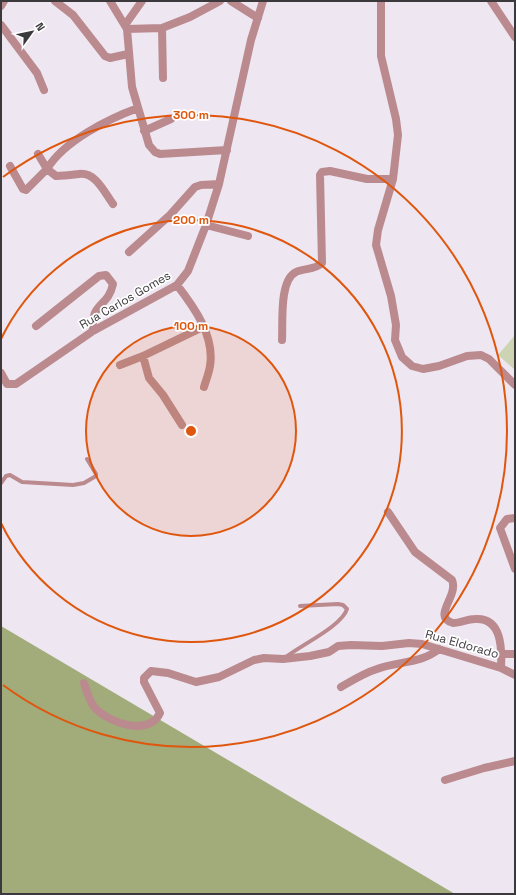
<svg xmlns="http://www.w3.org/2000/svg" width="516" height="895" font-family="'Space Grotesk',sans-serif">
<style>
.green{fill:#ccd4b3}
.forest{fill:#a1ac7a}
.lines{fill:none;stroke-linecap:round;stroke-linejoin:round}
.lane{stroke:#ba8a8e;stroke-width:4}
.street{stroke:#ba8a8e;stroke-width:8}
.ring{fill:none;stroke:#df570e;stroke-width:2}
.labels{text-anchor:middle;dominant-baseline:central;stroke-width:3.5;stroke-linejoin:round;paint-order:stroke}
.street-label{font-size:12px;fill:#3c393d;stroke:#fff}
.centre{fill:#df570e;stroke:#fff;stroke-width:2}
.ring-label{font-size:12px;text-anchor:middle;font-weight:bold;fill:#df570e;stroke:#fff;stroke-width:3.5;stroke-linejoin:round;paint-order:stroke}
</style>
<rect width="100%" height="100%" fill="#eee6f0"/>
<!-- green -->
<path class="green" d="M515 335V370L498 355Z"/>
<!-- forest -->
<path class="forest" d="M1 626 455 894H1Z"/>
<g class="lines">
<!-- lane -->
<path class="lane" d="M1 483 6 476 10 475 22 482 73 485 84 483 96 476V474L87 459
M286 657C301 645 342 626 347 609L343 605 338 604 300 606"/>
<!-- street -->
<path class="street" d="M55 1 73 15 105 56 110 58 128 54
M110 1 127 29 132 87 149 145 155 152 160 154 227 150
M231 1 258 18
M381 1V56L396 119 398 135 393 179 378 230 376 245 391 296 396 325 395 340 402 357 412 366 423 369 439 366 467 356 481 355 489 359 515 385
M491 1 515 37
M1 6 4 1
M1 25 37 73 44 90
M125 25 142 1
M162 28 163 78
M127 29 162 28 190 17 220 1
M144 131 171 119
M10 166 23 189 26 190 47 169 38 154
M113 204C104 192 96 172 79 174 71 175 64 176 56 176L47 169C64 141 108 119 138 108
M206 225 248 236
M129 252 170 215 195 187 201 185 219 184
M177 285C194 307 215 336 210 366 209 373 206 380 204 387
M36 326 99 276 106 275 113 284C108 308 90 302 93 331
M282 340C283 323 279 280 296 272 305 268 315 270 322 263L320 175 322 172 330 171 367 179H393
M143 356 149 378 163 395 182 425
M120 365 143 356 203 327
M1 373 7 384H16L93 331 177 285 188 271 206 225 219 184 251 40 263 1
M388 512 415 552 452 580C459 596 431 617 453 623 461 623 467 619 475 619 502 617 502 649 501 668
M515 518 507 519 500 528 515 569
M502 654H515
M84 683C87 692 89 701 95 708 109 723 149 737 160 713L144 682V678L151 671 168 673 196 682 219 677 254 660 264 658 283 659 310 656 329 652 338 646 351 645 382 646 409 643 422 644 501 668 515 675
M341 687C353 680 364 673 377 669 398 661 421 664 439 649
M445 780 484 768 515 761"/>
</g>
<!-- distance rings -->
<circle cx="191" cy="431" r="105" fill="#df570e" fill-opacity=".12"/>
<g class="ring">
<circle cx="191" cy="431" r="105"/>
<path d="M1 339A211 211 0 1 1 1 523"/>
<path d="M3 177A316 316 0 1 1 3 685"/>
</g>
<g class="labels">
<!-- street labels -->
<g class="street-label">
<text transform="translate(125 300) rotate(-30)">Rua Carlos Gomes</text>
<text transform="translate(462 644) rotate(16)">Rua Eldorado</text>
</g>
</g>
<circle cx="191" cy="431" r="6" class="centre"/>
<g class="ring-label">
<text x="191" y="119">300 m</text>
<text x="191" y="224">200 m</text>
<text x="191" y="330">100 m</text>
</g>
<!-- border -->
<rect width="516" height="895" fill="none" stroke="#3c393d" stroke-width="4"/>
<!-- north arrow -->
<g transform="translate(32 32) rotate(57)" stroke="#ffffff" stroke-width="3" paint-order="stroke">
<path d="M0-3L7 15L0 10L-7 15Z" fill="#3c393d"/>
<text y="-6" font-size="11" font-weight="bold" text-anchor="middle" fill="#3c393d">N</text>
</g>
</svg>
